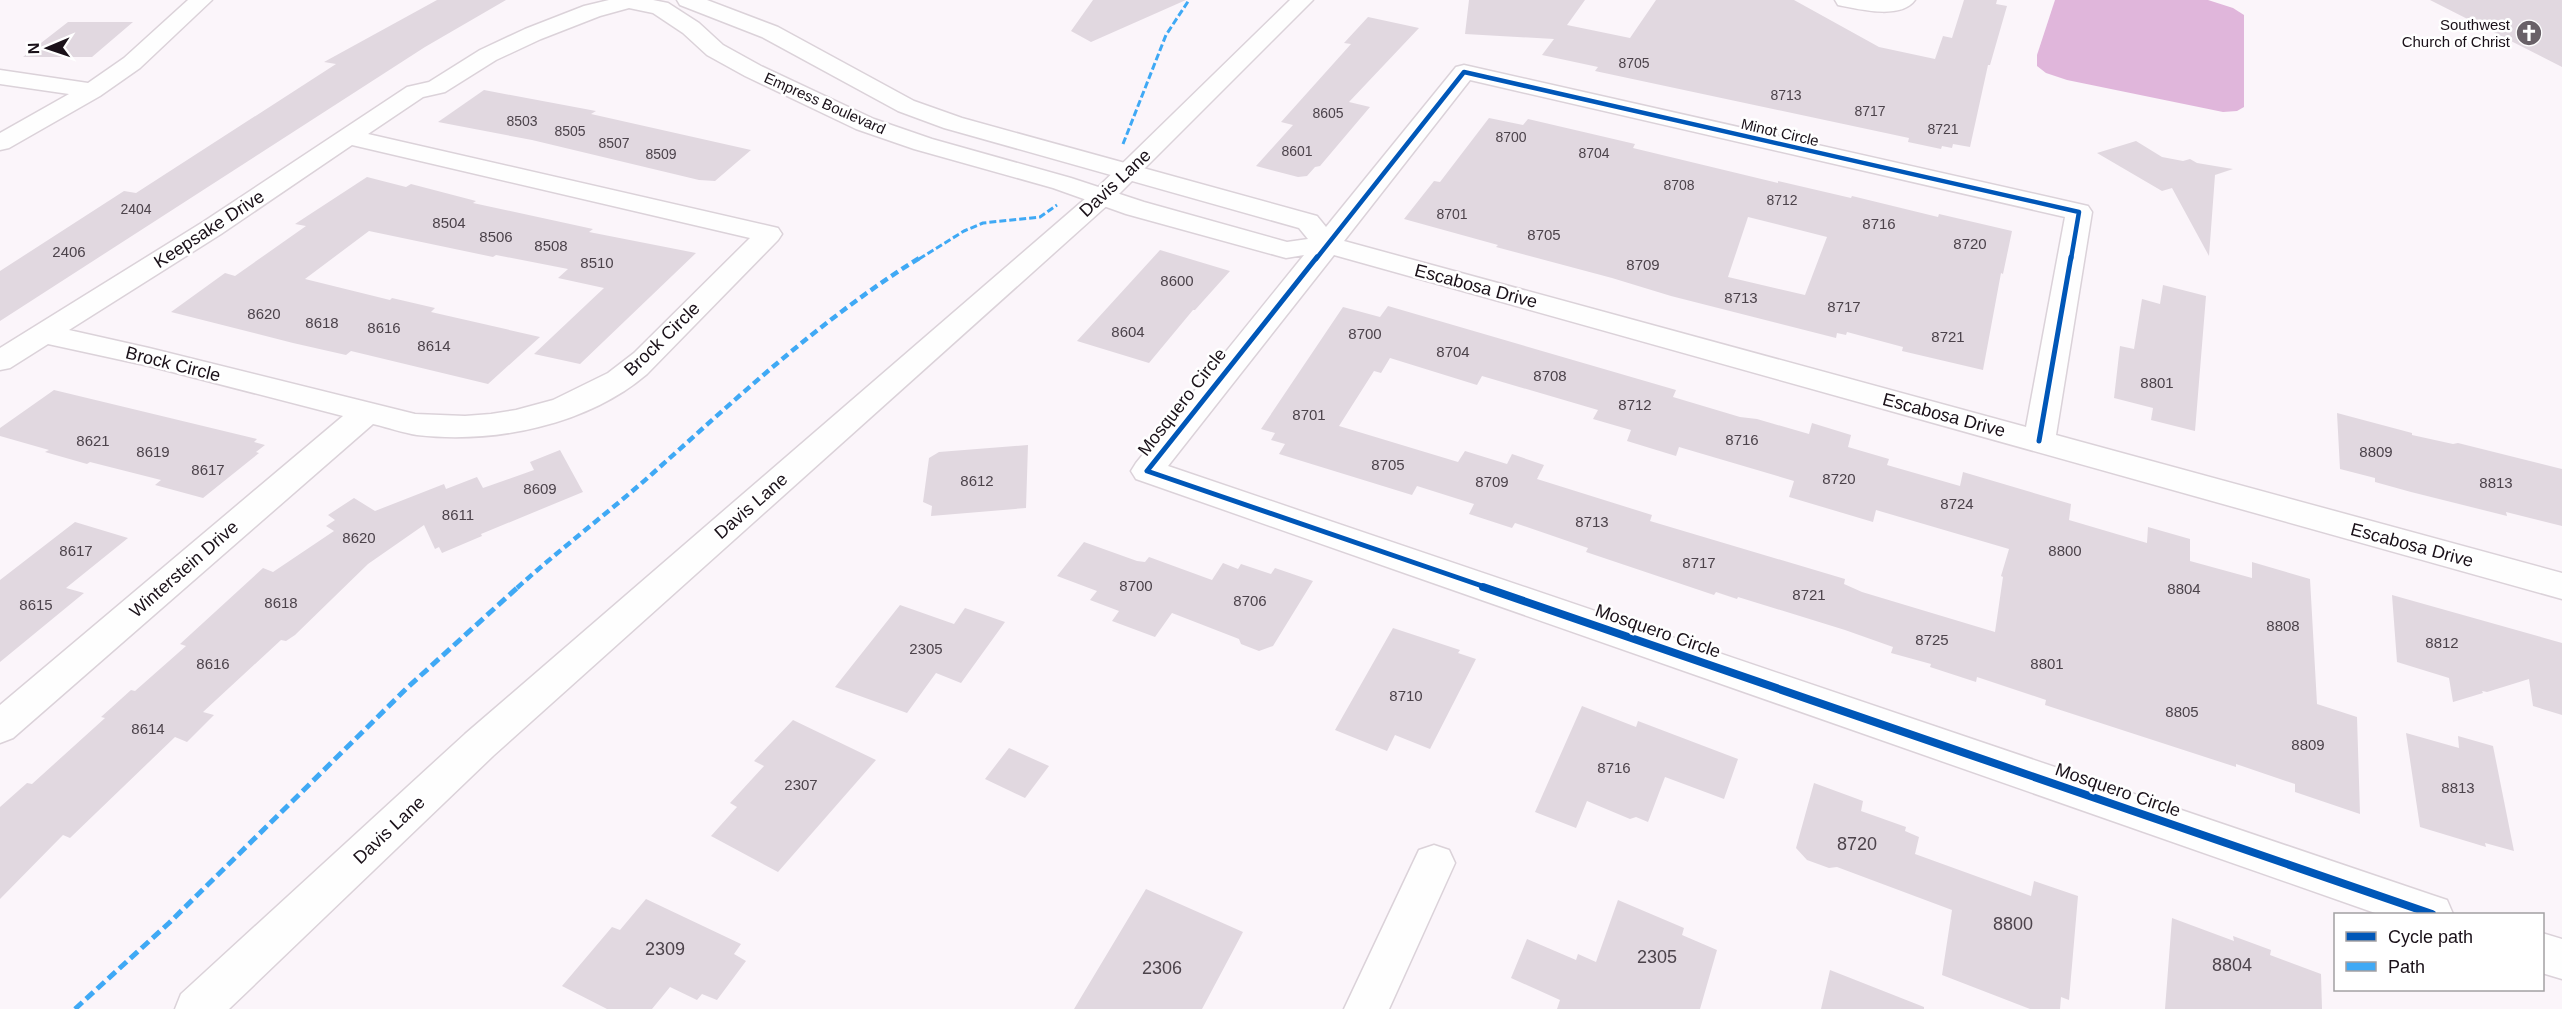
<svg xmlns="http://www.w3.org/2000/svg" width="2562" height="1009" font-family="Arial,sans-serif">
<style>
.water{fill:#e0b6db}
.building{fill:#e1d8e0;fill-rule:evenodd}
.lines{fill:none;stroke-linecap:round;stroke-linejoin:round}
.street-casing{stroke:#dbd2d9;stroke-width:3}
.secondary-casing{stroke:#dbd2d9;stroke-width:3}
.street{fill:#fefefe;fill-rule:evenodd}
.secondary{fill:#fefefe;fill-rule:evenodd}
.quiet-far2{stroke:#3fa9f5;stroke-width:3;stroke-dasharray:7 3;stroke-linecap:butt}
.quiet-far1{stroke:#3fa9f5;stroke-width:4.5;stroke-dasharray:8 4.5;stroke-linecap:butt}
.quiet{stroke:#3fa9f5;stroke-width:5;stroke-dasharray:10 5;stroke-linecap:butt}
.cycleway-far2-casing{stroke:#fff;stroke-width:8}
.cycleway-far1-casing{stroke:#fff;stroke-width:9}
.cycleway-casing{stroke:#fff;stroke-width:11}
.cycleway-far2{stroke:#0057b8;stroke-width:4.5}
.cycleway-far1{stroke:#0057b8;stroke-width:5}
.cycleway{stroke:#0057b8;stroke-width:8}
.labels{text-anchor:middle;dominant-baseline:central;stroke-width:5;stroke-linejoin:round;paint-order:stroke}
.far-number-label{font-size:14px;fill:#4c434b}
.far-poi-label{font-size:15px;fill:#1a1119;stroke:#fff;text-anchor:end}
.far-street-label{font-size:15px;fill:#1a1119;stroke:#fff}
.number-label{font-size:15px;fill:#4c434b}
.street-label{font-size:18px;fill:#1a1119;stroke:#fff}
.near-number-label{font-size:18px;fill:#4c434b}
</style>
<rect width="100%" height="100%" fill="#fbf5fa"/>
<!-- water -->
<path class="water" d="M2055 0H2208L2233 8 2244 15V107L2237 111 2223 112 2067 80 2046 73 2037 66V55Z"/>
<!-- building -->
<path class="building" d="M437 0H506L425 47 0 321V271L124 191 136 193 336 64 324 62Z
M1093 0H1186L1091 42 1071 31Z
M1469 0H1585L1567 25 1630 38 1656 0H1794L1879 47 1935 59 1943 36 1952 38 1964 0H1997L1996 4 2007 6 1990 65H1988L1970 147 1953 144 1952 148 1942 146 1941 149 1908 142 1909 138 1595 71 1598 67 1542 55 1554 39 1465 34Z
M2430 0H2562V67Z
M1368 17 1419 28 1349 102 1370 107 1320 166 1315 167 1307 176 1298 177 1256 166 1293 125 1281 122 1351 44 1344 43Z
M68 22H133L92 57H23Z
M484 90 596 111 591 114 751 150 715 181 699 180 532 140 438 122Z
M1489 118 1523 125 1528 119 1635 144 1633 148 1778 183V181L1851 198 1852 196 1938 217 1939 214 2012 231 2003 274 2001 273 1983 370 1902 351 1903 347 1847 332 1846 335 1837 333 1836 338 1671 296 1612 278 1496 247 1498 245 1404 219 1434 181 1440 182ZM1748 217 1827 237 1805 295 1728 277Z
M2136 141 2162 157 2183 161 2190 159 2197 163 2233 169 2215 175 2209 256 2172 188 2162 191 2097 153Z
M367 177 406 187 411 184 476 201 473 203 593 229 589 232 696 253 580 364 534 354 604 288 558 278 568 269 496 255 493 257 369 231 305 279 390 300 392 298 435 308 431 312 540 337 488 384 351 351 346 355 293 343 171 312 225 273 235 276 306 226 295 224Z
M1160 250 1230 271 1195 310H1193L1149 363 1077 341Z
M2163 285 2206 296 2195 431 2151 420 2153 408 2114 398 2120 346 2134 349 2142 299 2160 304Z
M1388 306 1676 390 1673 397 1740 417 1757 419 1809 434 1812 423 1851 435 1848 447 1889 459 1887 465 1960 486 1963 472 2071 504 2069 520 2147 543 2148 527 2190 539V561L2252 578V562L2310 579 2317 704 2357 717 2360 814 2295 792V784L2236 764V767L2045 705 2046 700 1977 677 1976 682 1930 667 1931 664 1891 653 1893 647 1845 630 1738 597 1737 599 1716 592 1714 595 1586 552 1588 548 1515 523 1512 528 1469 514 1474 504 1417 486 1412 495 1279 454 1285 444 1271 440 1275 433 1261 429 1343 307 1380 317ZM1390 358 1477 385 1482 376 1598 410 1593 419 1631 430 1627 441 1676 456 1679 447 1794 481 1789 497 1873 522 1876 510 2009 549 2001 576 2003 577 1995 632 1862 592 1844 584 1845 579 1650 521 1652 515 1537 479 1544 465 1512 454 1507 464 1465 451 1458 462 1339 426 1374 371 1381 373Z
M54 390 257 439 254 442 265 445 256 452 259 453 203 498 155 485 161 480 90 462 87 464 45 452 49 450 0 436V428Z
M2337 413 2412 433V435L2453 444 2458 443 2562 469V526L2506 512 2507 516 2411 492 2375 482V478L2340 469Z
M1028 445 1026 508 931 516 932 506 923 502 929 458 939 452Z
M560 450 583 492 481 534 482 536 442 553 439 547 435 549 424 525 368 564 295 635 286 641 281 640 203 712 214 715 187 742 175 737 70 838 63 835 0 899V807L27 783 32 784 105 718 101 717 131 690 135 691 186 646 180 644 263 568 273 572 334 531 326 526 335 520 328 515 354 498 375 511 444 484 446 489 477 477 483 488 534 470 530 462Z
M75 522 128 538 66 588 84 593 0 662V580Z
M1084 542 1137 561 1145 562 1149 557 1212 580 1223 563 1238 569 1241 564 1271 574 1275 568 1313 581 1273 646 1259 651 1241 644 1239 639 1172 613 1155 637 1112 621 1119 611 1090 600 1097 591 1057 576Z
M2392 595 2562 643V715L2533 706 2529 679 2487 692 2482 691 2483 693 2453 702 2449 678 2397 662Z
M900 605 954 624 965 608 1005 622 961 683 936 673 907 713 835 687Z
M1393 628 1460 650 1458 653 1476 659 1430 749 1395 735 1387 751 1335 730Z
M1582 706 1636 727 1638 721 1738 759 1724 799 1665 777 1648 822 1636 817 1630 819 1587 801 1576 828 1535 812Z
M793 720 876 760 778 872 711 836 737 807 730 803 764 766 754 761Z
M2406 733 2459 748 2458 736 2493 746 2514 851 2485 843 2486 847 2420 827Z
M1009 748 1049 766 1025 798 985 779Z
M1814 783 1863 801 1861 811 1906 827 1905 831 1919 837 1915 854 2031 896 2034 881 2078 896 2069 1000 2061 997 2060 1009H2030L1942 975 1952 910 1837 867 1829 868 1807 860 1796 848Z
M1146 889 1243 932 1202 1009H1074Z
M646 899 741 944 734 954 746 961 717 1000 702 994 697 1000 670 987 652 1009H607L562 986 612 927 620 930Z
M1618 900 1684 928 1682 935 1717 950 1700 1009H1557L1560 1000 1511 978 1527 939 1576 960 1578 954 1596 962Z
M2172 918 2234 941 2233 936 2271 950 2270 955 2321 974 2322 1009H2165Z
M1830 970 1924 1007V1009H1821Z"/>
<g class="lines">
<!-- street casing -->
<g class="street-casing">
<path id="street" d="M188 0H212L140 68 100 96 9 148 0 150V133L69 94 0 84V70L88 83 124 58Z
M609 0H653L668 3 699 23 723 45 761 66 874 119 932 139 1071 178 1144 202 1287 242 1308 239 1299 228 944 128 898 111 762 37 680 5 677 0H707L778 27 914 101 962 118 1317 216 1326 227 1456 67 1464 65 2088 206 2092 212 2056 435 2562 573V599L1334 255 1168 466 2432 895 2447 900 2453 914H2378L1136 479 1131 471 1136 463 1304 255 1286 258 1126 214 1053 188 914 149 856 129 745 76 707 55 683 33 653 13 629 8 600 16 541 39 496 60 445 92 423 97 368 134 778 228 782 234 778 240 647 374C587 425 495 444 417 435 403 433 387 427 373 424L13 738 0 743V705L343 416 149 366 48 344 10 368 0 370V348L203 222 407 87 429 82 480 50 525 29 584 6ZM1470 80 2065 217 2026 427 1344 241ZM352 145 750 238 634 353 608 373 553 400 516 410 491 414 465 416 415 414 149 348 69 330 221 234Z
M1835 0H1915C1901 20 1858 9 1838 5Z
M1434 845 1449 850 1455 863 1389 1009H1344L1419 850Z
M2542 933 2562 939V979L2542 973Z"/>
</g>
<!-- secondary casing -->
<g class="secondary-casing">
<path id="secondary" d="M1290 0H1313L1111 202 493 756 229 1009H175L181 994 465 734 1093 192Z"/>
</g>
<!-- street -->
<use href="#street" class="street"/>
<!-- secondary -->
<use href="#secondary" class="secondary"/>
<!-- quiet-far2 -->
<path class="quiet-far2" d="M1123 144 1166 35 1189 0
M919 259 964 231 983 223 1040 217 1057 205"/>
<!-- quiet-far1 -->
<path class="quiet-far1" d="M517 588C560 549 608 513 652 474 738 397 822 318 921 257"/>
<!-- quiet -->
<path class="quiet" d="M75 1009 169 923 408 687 518 587"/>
<!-- cycleway-far2 casing -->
<g class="cycleway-far2-casing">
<path id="cycleway-far2" d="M1316 259 1464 72 2079 212 2071 259"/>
</g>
<!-- cycleway-far1 casing -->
<g class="cycleway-far1-casing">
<path id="cycleway-far1" d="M1317 257 1147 471 1488 588
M2039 441 2071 257"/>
</g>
<!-- cycleway casing -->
<g class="cycleway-casing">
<path id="cycleway" d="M1483 587 2432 914"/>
</g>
<!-- cycleway-far2 -->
<use href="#cycleway-far2" class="cycleway-far2"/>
<!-- cycleway-far1 -->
<use href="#cycleway-far1" class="cycleway-far1"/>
<!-- cycleway -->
<use href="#cycleway" class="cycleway"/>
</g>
<!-- icons -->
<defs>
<g id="church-disc" transform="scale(1.35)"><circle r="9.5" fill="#696168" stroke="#fff"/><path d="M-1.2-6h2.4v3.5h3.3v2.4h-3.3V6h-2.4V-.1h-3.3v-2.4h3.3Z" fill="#fff"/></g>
</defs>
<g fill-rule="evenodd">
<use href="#church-disc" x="2529" y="33"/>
</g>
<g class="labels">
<!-- far-number labels -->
<g class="far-number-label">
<text x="1634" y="63">8705</text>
<text x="1786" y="95">8713</text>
<text x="1870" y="111">8717</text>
<text x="1328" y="113">8605</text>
<text x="522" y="121">8503</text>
<text x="1943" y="129">8721</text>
<text x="570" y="131">8505</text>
<text x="1511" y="137">8700</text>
<text x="614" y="143">8507</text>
<text x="1297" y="151">8601</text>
<text x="1594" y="153">8704</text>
<text x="661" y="154">8509</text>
<text x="1679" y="185">8708</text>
<text x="1782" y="200">8712</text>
<text x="136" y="209">2404</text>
<text x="1452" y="214">8701</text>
</g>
<!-- far-poi labels -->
<g class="far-poi-label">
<text x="2510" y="24">Southwest<tspan x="2510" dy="17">Church of Christ</tspan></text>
</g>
<!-- far-street labels -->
<g class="far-street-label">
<text transform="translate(825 103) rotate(24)">Empress Boulevard</text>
<text transform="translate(1780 132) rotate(13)">Minot Circle</text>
</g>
<!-- number labels -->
<g class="number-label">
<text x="449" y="222">8504</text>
<text x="1879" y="223">8716</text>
<text x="1544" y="234">8705</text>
<text x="496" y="236">8506</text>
<text x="1970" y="243">8720</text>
<text x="551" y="245">8508</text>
<text x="69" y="251">2406</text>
<text x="597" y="262">8510</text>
<text x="1643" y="264">8709</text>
<text x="1177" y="280">8600</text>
<text x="1741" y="297">8713</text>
<text x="1844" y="306">8717</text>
<text x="264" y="313">8620</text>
<text x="322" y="322">8618</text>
<text x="384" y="327">8616</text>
<text x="1128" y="331">8604</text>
<text x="1365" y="333">8700</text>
<text x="1948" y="336">8721</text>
<text x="434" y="345">8614</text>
<text x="1453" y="351">8704</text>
<text x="1550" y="375">8708</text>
<text x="2157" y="382">8801</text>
<text x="1635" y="404">8712</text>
<text x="1309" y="414">8701</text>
<text x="1742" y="439">8716</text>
<text x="93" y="440">8621</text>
<text x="153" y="451">8619</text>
<text x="2376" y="451">8809</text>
<text x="1388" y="464">8705</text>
<text x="208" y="469">8617</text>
<text x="1839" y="478">8720</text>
<text x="977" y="480">8612</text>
<text x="1492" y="481">8709</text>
<text x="2496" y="482">8813</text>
<text x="540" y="488">8609</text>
<text x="1957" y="503">8724</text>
<text x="458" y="514">8611</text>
<text x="1592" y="521">8713</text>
<text x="359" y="537">8620</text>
<text x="76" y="550">8617</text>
<text x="2065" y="550">8800</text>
<text x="1699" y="562">8717</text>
<text x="1136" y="585">8700</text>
<text x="2184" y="588">8804</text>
<text x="1809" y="594">8721</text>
<text x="1250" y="600">8706</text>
<text x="281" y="602">8618</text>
<text x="36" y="604">8615</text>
<text x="2283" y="625">8808</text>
<text x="1932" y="639">8725</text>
<text x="2442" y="642">8812</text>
<text x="926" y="648">2305</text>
<text x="213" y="663">8616</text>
<text x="2047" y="663">8801</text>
<text x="1406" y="695">8710</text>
<text x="2182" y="711">8805</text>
<text x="148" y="728">8614</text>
<text x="2308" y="744">8809</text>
<text x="1614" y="767">8716</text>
<text x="801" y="784">2307</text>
<text x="2458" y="787">8813</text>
</g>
<!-- street labels -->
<g class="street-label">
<text transform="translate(1115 183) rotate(-43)">Davis Lane</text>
<text transform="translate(209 229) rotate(-33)">Keepsake Drive</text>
<text transform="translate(1476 286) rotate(15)">Escabosa Drive</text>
<text transform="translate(662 339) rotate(-44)">Brock Circle</text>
<text transform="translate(173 364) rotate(14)">Brock Circle</text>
<text transform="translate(1182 402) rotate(-52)">Mosquero Circle</text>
<text transform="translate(1944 415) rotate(15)">Escabosa Drive</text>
<text transform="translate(751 506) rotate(-41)">Davis Lane</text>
<text transform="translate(2412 545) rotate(15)">Escabosa Drive</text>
<text transform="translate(184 569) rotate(-41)">Winterstein Drive</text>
<text transform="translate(1658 631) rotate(19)">Mosquero Circle</text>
<text transform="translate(2118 790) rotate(19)">Mosquero Circle</text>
<text transform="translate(389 830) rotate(-43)">Davis Lane</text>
</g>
<!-- near-number labels -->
<g class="near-number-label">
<text x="1857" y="844">8720</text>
<text x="2013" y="924">8800</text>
<text x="665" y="949">2309</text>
<text x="1657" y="957">2305</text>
<text x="2232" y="965">8804</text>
<text x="1162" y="968">2306</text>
</g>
</g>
<!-- legend -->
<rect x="2334" y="913" width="210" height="78" fill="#ffffff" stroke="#a3a0a3" stroke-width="1.5"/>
<rect x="2346" y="932" width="30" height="9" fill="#0057b8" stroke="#a3a0a3" stroke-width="1.5"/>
<text x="2388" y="943" font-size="18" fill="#1a1119">Cycle path</text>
<rect x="2346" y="962" width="30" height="9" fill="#3fa9f5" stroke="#a3a0a3" stroke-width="1.5"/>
<text x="2388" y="973" font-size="18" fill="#1a1119">Path</text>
<!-- north arrow -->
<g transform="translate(48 48) rotate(268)" stroke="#ffffff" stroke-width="4.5" paint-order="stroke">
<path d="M0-4.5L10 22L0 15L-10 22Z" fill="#1a1119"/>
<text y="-9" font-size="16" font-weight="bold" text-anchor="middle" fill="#1a1119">N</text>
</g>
</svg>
